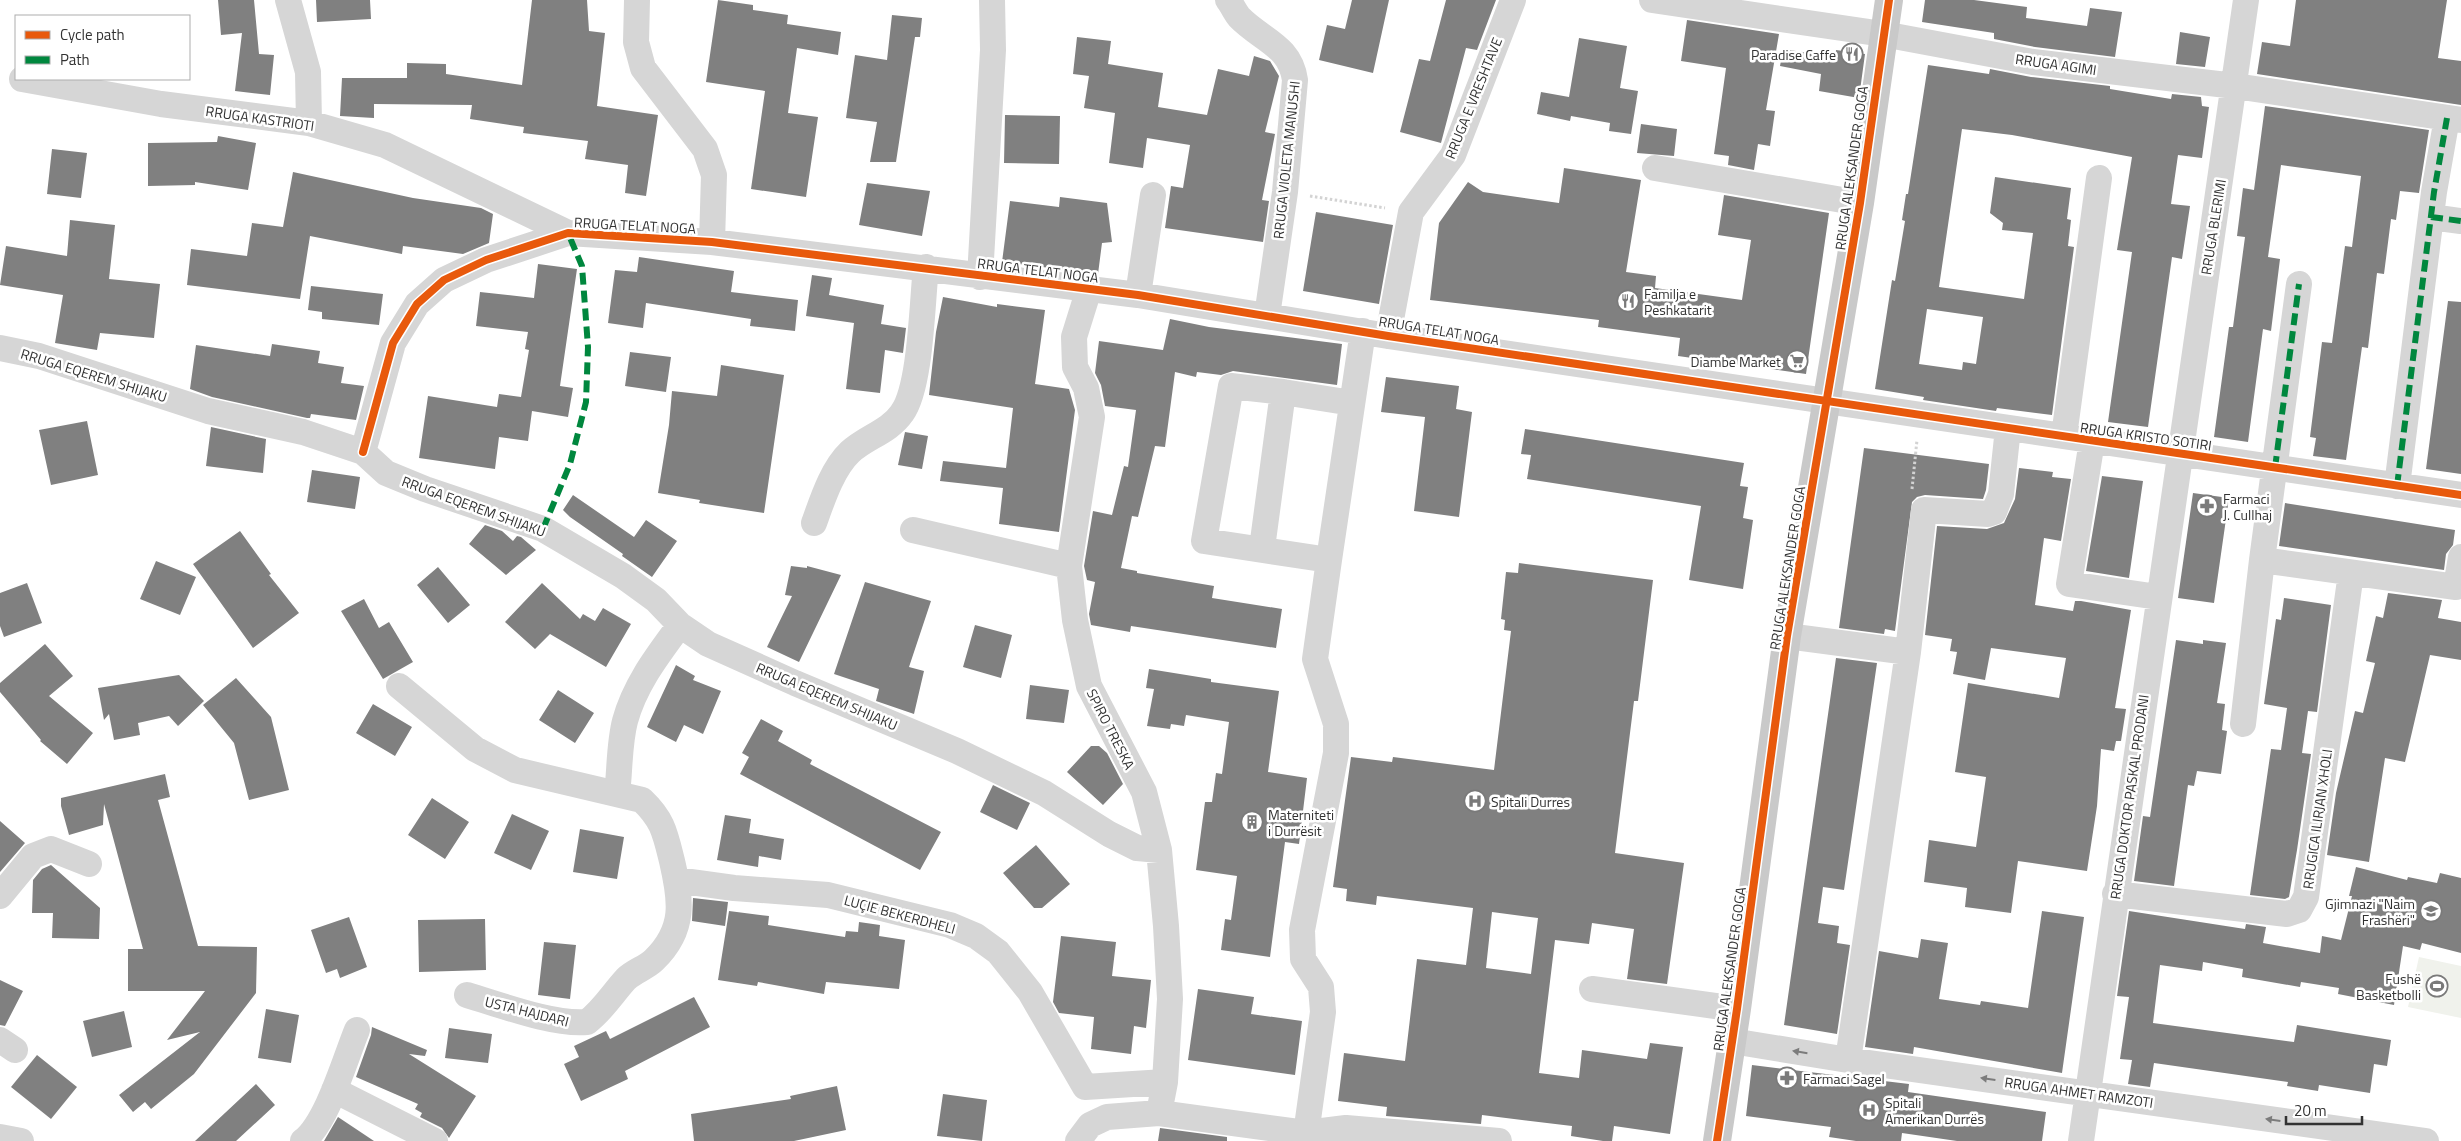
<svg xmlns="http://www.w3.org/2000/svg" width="2461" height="1141" font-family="'Titillium Web',sans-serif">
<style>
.green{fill:#f0f2ec}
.building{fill:#808080;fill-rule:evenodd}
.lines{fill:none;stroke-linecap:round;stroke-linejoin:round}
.path{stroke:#d3d3d3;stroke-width:3;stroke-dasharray:2.5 2.5;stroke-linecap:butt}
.minor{stroke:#d6d6d6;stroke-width:26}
.major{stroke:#c9c9c9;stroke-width:28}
.quiet{stroke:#00873e;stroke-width:6;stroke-dasharray:12 6;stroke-linecap:butt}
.cycleway-casing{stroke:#fff;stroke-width:11}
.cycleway{stroke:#e8590c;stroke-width:8}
.oneway{fill:#7c7c7c}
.labels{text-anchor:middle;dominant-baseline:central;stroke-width:5;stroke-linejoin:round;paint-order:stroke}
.poi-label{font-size:14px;fill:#323232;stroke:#fff;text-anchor:start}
.street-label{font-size:14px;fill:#323232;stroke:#fff}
</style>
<rect width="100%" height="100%" fill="#fff"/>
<!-- green -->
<path class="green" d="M2419 957 2461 966V1018L2408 1007Z"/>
<!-- building -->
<path class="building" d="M218 0H254L259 54 274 55 270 95 235 91 242 33 221 35Z
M316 0H370L371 19 317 22Z
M532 0H587L589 31 605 33 597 106 658 115 646 196 625 193 628 165 585 159 588 141 523 133 524 127 470 119 472 105 374 104V118L340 116 342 78H407V63L446 64V74L522 85Z
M718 0 753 5V10L788 15 787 24 841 32 838 55 797 48 788 113 818 117 806 197 751 189 765 91 706 82Z
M1352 0H1389L1373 73 1319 60 1327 25 1345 29Z
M1446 0H1496L1477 50 1466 48 1441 143 1400 132 1419 59 1430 61Z
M1925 0H1974L2027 7 2026 18 2087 26 2090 8 2122 12 2115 57 2035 47 1994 39V33L1922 22Z
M2296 0H2447L2438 58 2461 61V105L2257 74 2262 42 2290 46Z
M892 15 922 18 920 37H915L896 162H870L877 122 846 118 855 55 887 60Z
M1687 20 1779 34 1766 110 1775 111 1770 146 1758 144 1754 170 1728 165 1729 156 1714 154 1726 68 1681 61Z
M2180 32 2210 37 2205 67 2176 64Z
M1077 37 1111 41 1108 64 1163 73 1158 107 1207 115 1218 69 1249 76 1254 56 1270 61 1279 76 1265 132 1275 134 1262 200 1269 201 1263 242 1165 228 1171 186 1183 188 1190 145 1147 138 1143 168 1109 163 1115 113 1084 108 1089 76 1073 74Z
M1579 38 1627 46 1620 88 1638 91 1631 134 1609 131 1610 123 1571 116 1570 121 1537 114 1541 92 1569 97Z
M1783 49 1835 57 1836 50 1865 54 1859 98 1819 91 1821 74 1780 66Z
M1928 65 1989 74 1990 69 2031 77 2110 86V89L2171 99 2172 94 2201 97 2202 106 2209 107 2202 158 2178 155 2171 204 2190 206 2182 259 2172 257 2148 427 2108 422 2132 252 2117 250 2132 157 2012 135 1962 129 1939 287 2024 299 2033 233 2002 230 2003 223 1990 213 1995 177 2071 188 2067 219 2071 220 2068 246 2074 247 2052 415 1997 408 1996 411 1923 400 1924 397 1875 389 1892 280 1895 281 1905 221 1902 220 1906 194H1908ZM1927 309 1983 317 1976 364 1963 362 1962 370 1919 364Z
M2265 106 2429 130 2419 193 2400 191 2396 220 2391 219 2384 274 2377 273 2368 348 2362 347 2346 460 2313 456 2316 438 2310 437 2322 342 2332 343 2345 246 2352 247 2361 176 2281 165 2268 257 2280 259 2271 331 2263 329 2248 442 2214 437 2229 327H2233L2245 237 2237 236 2243 188 2254 190Z
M1005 115 1060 116 1059 164 1004 163Z
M1641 124 1677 129 1674 156 1637 153Z
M218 136 256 143 248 190 195 182V185L148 186V143L217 142Z
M52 149 87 153 81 198 47 194Z
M1564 168 1641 180 1626 272 1656 276 1655 288 1742 300 1751 240 1718 235 1724 195 1829 213 1806 374 1678 356 1680 338 1598 327 1599 320 1430 300 1439 223 1468 182 1483 192 1559 203Z
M293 172 413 198 481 208 493 214 489 243 463 254 403 246 402 254 310 236 300 299 187 285 191 249 247 256 252 223 283 227Z
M867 183 930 191 922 236 859 225Z
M1060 197 1107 203 1112 242 1102 243 1098 274 1002 262 1010 201 1059 207Z
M1316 212 1393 225 1379 304 1303 291Z
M70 220 115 225 109 279 160 284 154 338 100 333 97 350 55 343 63 295 0 285 6 246 67 256Z
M639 257 734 271 731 292 798 300 795 331 750 326 751 319 646 303 643 328 608 323 615 270 637 272Z
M538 264 577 269 560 386 573 388 568 417 532 411 528 441 499 437 495 469 419 458 428 396 497 407 499 394 521 397 529 350 525 349 528 332 476 326 480 292 534 298Z
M812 275 832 278 829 295 884 305 881 324 906 328 903 353 885 350 880 393 846 389 854 323 806 316Z
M311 286 383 294 379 325 322 319V312L308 310Z
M943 297 997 307V304L1045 310 1035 384 1069 389 1075 410 1059 532 999 524 1003 488 940 481 943 461 1006 468 1013 408 929 395 936 332Z
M2448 301 2461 302V474L2426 469Z
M1170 319 1209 327 1342 344 1337 385 1233 371 1221 375 1197 372 1196 377 1175 372 1165 447 1155 446 1138 517 1132 516 1121 568 1137 571V573L1214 586 1212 598 1282 609 1276 648 1131 626 1130 632 1091 625 1089 614 1095 582 1087 580 1084 566 1093 511 1112 515 1124 466 1128 467 1136 410 1105 406 1101 385 1095 373 1099 341 1163 350Z
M272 344 320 351 318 363 344 367 341 383 364 386 356 420 311 414 310 418H307L212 397 190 389 196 345 270 356Z
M630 352 671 357 666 392 625 386Z
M721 365 784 375 764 513 699 503 700 500 658 493 669 425 672 391 717 396Z
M1386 377 1459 386 1456 409 1472 412 1459 517 1414 511 1425 417 1381 412Z
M87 421 98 475 51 485 39 430Z
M211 427 266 439 263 473 206 466Z
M1525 429 1744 463 1740 486 1748 487 1743 518 1753 520 1743 589 1689 580 1701 506 1527 479 1531 455 1521 454Z
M905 432 928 436 922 469 898 465Z
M1864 448 1989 464 1986 490 1983 499 1925 495 1917 497 1912 502 1895 631 1885 629 1884 634 1839 628Z
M2019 468 2053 472 2052 477 2071 479 2061 541 2044 538 2035 605 2073 611 2075 601H2081L2131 610 2115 708 2126 709 2121 741H2116L2114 751 2101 749 2097 806 2087 871 2018 861 2011 913 1965 907 1967 888 1924 882 1929 840 1976 847 1986 777 1955 772 1968 683 2059 698 2066 658 1991 648 1985 680 1953 674 1957 652 1950 651 1952 639 1925 635 1937 526 1987 529 2004 523 2015 499Z
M312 470 360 477 355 509 307 502Z
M2102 476 2143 481 2129 578 2086 571Z
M2193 493 2229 498 2214 603 2178 598Z
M573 495 634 537 646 520 677 541 652 577 622 556 623 554 570 517 563 510Z
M2285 503 2455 530 2453 545 2446 554 2444 570 2279 546Z
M485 525 502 531 513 541 517 536 521 537 536 550 506 575 469 544Z
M240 531 271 574 269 575 299 613 253 648 193 564Z
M156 561 196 577 180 615 140 599Z
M1519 563 1653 580 1638 701H1634L1615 853 1684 863 1667 984 1627 979 1634 929 1592 923 1589 944 1555 940 1539 1073 1579 1078 1582 1050 1647 1059 1650 1043 1683 1047 1670 1134 1614 1126 1612 1141H1603L1571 1136 1572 1126 1482 1115 1481 1124 1386 1116 1387 1107 1338 1101 1344 1053 1405 1061 1417 959 1466 965 1473 908 1377 896 1376 905 1346 901 1347 889 1333 887 1351 757 1392 762 1393 757 1494 770 1511 631 1504 630 1505 620 1501 619 1506 572 1518 573ZM1492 912 1538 918 1531 974 1486 968Z
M791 566 807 568V566L841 575 799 662 767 647 792 596 785 595Z
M438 567 470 605 448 623 417 585Z
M865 582 931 601 909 667 924 671 914 714 876 701 879 689 834 674Z
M27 583 42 623 4 637 0 626V593Z
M542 583 580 619 583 614 595 621 603 608 631 624 606 667 550 634 535 649 505 622Z
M2388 593 2442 600 2438 618 2461 622V660L2430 655 2405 762 2385 758 2369 862 2327 855 2336 793 2355 711 2363 713 2375 663 2366 661 2376 616 2383 618Z
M2284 598 2331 605 2317 712 2308 711 2302 753 2311 754 2297 850 2289 897 2285 899 2250 895 2271 749 2281 750 2287 708 2264 704 2276 619 2281 620Z
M364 599 379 628 389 622 413 662 383 679 341 611Z
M975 625 1012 635 1001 678 963 667Z
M2176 640 2203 644V640L2226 643 2217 703 2225 704 2222 730 2227 731 2221 774 2197 771 2194 786 2188 785 2174 886 2134 881 2143 816 2150 817Z
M45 644 73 676 49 696 93 733 67 764 40 741 41 740 0 692V683Z
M1836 658 1877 663 1844 890 1823 887 1818 923 1839 926 1837 943 1850 945 1837 1034 1784 1025Z
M676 665 695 676 693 680 721 691 703 734 684 725 676 742 647 727Z
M1149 669 1211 679V682L1279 691 1268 772 1307 778 1299 844 1285 842 1270 957 1221 950 1225 919 1231 920 1237 876 1196 870 1205 802H1212L1216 773 1222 774 1229 722 1186 715 1184 726 1171 724 1170 729 1147 726 1154 689 1146 688Z
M179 675 204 701 178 726 169 716 138 723 140 735 114 740 109 714 104 720 98 688Z
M236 678 271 717 289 790 249 800 234 743 203 705Z
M1030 685 1069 690 1064 723 1026 719Z
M558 690 594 713 575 743 539 720Z
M373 704 412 727 395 756 356 733Z
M761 719 783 731 778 741 812 760 810 764 941 832 920 870 740 774 749 757 742 753Z
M1091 746H1099L1107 753 1123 784 1103 805 1067 772Z
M165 774 170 797 158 800 198 946 257 947 256 993 194 1074 151 1109 145 1102 133 1112 119 1095 200 1032 167 1040 205 991H128V949H143L104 804 103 825 69 835 61 806V798Z
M993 785 1030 803 1017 830 980 812Z
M432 798 469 822 445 859 408 835Z
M512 814 549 831 531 870 494 853Z
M725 815 751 819 749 833 784 839 781 860 759 856 758 867 717 860Z
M0 821 25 843 0 872Z
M580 829 624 837 617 879 573 872Z
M1036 845 1070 884 1042 908H1034L1003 873Z
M51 865 100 908 99 939 52 938 53 913H32L33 880 42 869Z
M2356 867 2407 880 2408 877 2437 883 2440 873 2461 878V953L2422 943 2420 950 2403 946 2394 1005 2338 994 2339 988 2301 982 2300 987 2242 977 2243 969 2203 962 2202 971 2160 965 2153 1023 2294 1042 2297 1025 2391 1040 2387 1066 2374 1064 2370 1093 2319 1085 2318 1091 2287 1086 2288 1082 2154 1063 2150 1087 2128 1084 2132 1060 2120 1059 2129 997 2117 996 2129 911 2245 929 2246 924 2266 927 2263 943 2320 953 2322 936 2341 940 2352 896H2349Z
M693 898 728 902 725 926 692 921Z
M729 911 769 916 768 925 845 937 846 931 858 932 859 922 880 925 879 936 905 940 899 989 826 982 824 994 758 982 757 986 718 980Z
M2042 911 2084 917 2062 1073 1914 1047 1913 1054 1865 1047 1879 951 1918 958 1921 939 1948 943 1939 999 1980 1005 1981 1001 2028 1008Z
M349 917 367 967 340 978 337 969 326 973 311 930Z
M485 919 486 970 419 972 418 920Z
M1061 936 1116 942 1112 976 1151 980 1146 1028 1134 1026 1131 1054 1091 1049 1094 1017 1059 1013 1053 1002Z
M544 942 576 945 570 999 538 995Z
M0 980 23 991 5 1026 0 1025Z
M1198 989 1254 997 1251 1014 1302 1021 1295 1075 1188 1060Z
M694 997 710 1027 625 1071 628 1079 581 1101 564 1064 579 1057 574 1046 606 1031 610 1039Z
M266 1009 299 1015 291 1063 258 1058Z
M124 1011 132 1047 92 1057 83 1021Z
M372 1027 427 1050 425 1056 409 1054 476 1096 449 1138 442 1128 420 1117 422 1113 415 1109 418 1104 356 1077 371 1035Z
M449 1028 492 1034 488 1063 445 1058Z
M37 1055 77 1087 51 1119 11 1087Z
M1752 1065 1909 1084 1908 1092 2046 1112 2042 1141H1957L1902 1133 1901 1141H1856L1829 1137 1831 1127 1746 1116Z
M256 1084 275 1105 236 1141H195Z
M837 1086 846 1130 794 1141H694L691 1114 791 1099 790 1096Z
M943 1094 987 1100 982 1141 937 1136Z
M338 1117 374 1141H324Z
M1160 1128 1227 1137V1141H1158Z"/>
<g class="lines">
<!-- path -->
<path class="path" d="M1310 196 1385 208
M1912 489 1917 440"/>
<!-- minor -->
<path class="minor" d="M288 0 308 72 309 123
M637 0 636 42 643 68 705 149 714 175 712 242
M1228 0C1232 5 1235 12 1239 17 1261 40 1290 45 1295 80L1285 192 1267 316
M1652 0 1883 34 2033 62 2235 86 2461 120
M22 79 161 104 309 123 385 145 568 233
M1655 168 1860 203
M2431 217 2461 221
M980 277 993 50 992 0
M1089 289 1074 337 1075 367 1086 388 1092 417 1069 566 1075 620 1089 686 1144 792 1159 850 1166 926 1170 999 1165 1082 1159 1113
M1138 295 1153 195
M1388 336 1411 212 1453 155 1513 0
M0 348 39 356 208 411 303 432 363 452 386 473 425 489 543 529 623 576 656 600 680 625 708 644 795 683 957 751 1044 793 1109 834 1137 848 1159 850
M1283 392 1231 386 1204 541 1329 560 1363 331
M2064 436 2099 178
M2092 441 2069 584 2158 597
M363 452 393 343 417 304 444 280 486 260 568 233 712 242 1138 295 1388 336 2461 495
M2397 486 2434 192 2447 118
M814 523C822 501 832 469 850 452 866 437 889 432 902 413 921 387 922 302 926 267
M913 530 1069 566
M1262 548 1283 392 1352 403
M2262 560 2456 587 2461 557
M1787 636 1908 652
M399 686 475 749 515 770 642 800C663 820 665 833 672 861 681 900 686 929 654 960 646 968 634 971 626 979 613 993 603 1010 587 1022 553 1025 501 1005 467 995
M2243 724 2262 560 2299 284
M617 794C620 770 619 744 625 721 635 684 658 655 680 625
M676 880 734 888 828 895 950 925 976 936 998 952 1030 992 1085 1087 1165 1082
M2115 894 2287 914 2299 910 2306 897 2351 573
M0 896 33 856 51 849 89 864
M1592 989 1737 1009
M0 1040 15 1050
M1732 1041 1848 1060 2426 1141
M1848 1060 1908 652 1924 510 1988 514 1994 512 2001 494 2008 428
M334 1090 435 1141
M0 1137 21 1141
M303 1141C327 1123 345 1059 357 1030
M1078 1141 1090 1125 1107 1117 1159 1113 1306 1133 1346 1128 1499 1141
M1305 1141 1323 1012 1321 987 1303 959 1302 930 1336 753V724L1315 659 1329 560
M2081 1141 2246 0"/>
<!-- major -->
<path class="major" d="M1717 1141 1737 1009 1787 636 1860 203 1889 0"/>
<!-- quiet -->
<path class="quiet" d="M2431 217 2461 221
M2275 468 2299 284
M2397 486 2434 192 2447 118
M543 529 570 464 586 402 588 347 582 266 568 233"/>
<!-- cycleway casing -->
<g class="cycleway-casing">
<path id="cycleway" d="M363 452 393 343 417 304 444 280 486 260 568 233 712 242 1138 295 1388 336 2461 495
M1717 1141 1737 1009 1787 636 1860 203 1889 0"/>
</g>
<!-- cycleway -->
<use href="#cycleway" class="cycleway"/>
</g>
<!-- one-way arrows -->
<defs><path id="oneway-solid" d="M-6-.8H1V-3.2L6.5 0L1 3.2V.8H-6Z" transform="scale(1.25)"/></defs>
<g class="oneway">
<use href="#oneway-solid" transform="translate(1800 1052) rotate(-171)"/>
<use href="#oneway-solid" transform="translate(1988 1079) rotate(-172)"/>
<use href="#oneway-solid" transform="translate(2273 1120) rotate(-172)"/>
</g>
<!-- icons -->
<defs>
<g id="restaurant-ring" transform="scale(1.125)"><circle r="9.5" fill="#fff" stroke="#7a7a7a" stroke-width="1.5"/><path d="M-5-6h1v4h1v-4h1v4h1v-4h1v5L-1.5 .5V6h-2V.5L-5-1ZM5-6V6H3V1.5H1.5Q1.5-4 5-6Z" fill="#7a7a7a"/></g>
<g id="supermarket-ring" transform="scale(1.125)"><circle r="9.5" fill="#fff" stroke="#7a7a7a" stroke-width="1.5"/><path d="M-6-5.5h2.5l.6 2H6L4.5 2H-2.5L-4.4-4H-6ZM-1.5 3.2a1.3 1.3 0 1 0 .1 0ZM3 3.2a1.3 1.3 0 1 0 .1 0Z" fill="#7a7a7a"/></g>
<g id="pharmacy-ring" transform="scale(1.125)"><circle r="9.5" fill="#fff" stroke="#7a7a7a" stroke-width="1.5"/><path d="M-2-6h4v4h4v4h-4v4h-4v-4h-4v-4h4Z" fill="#7a7a7a"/></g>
<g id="hospital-ring" transform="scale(1.125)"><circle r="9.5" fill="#fff" stroke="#7a7a7a" stroke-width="1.5"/><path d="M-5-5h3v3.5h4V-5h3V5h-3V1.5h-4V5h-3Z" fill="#7a7a7a"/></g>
<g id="building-ring" transform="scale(1.125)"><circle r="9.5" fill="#fff" stroke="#7a7a7a" stroke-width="1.5"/><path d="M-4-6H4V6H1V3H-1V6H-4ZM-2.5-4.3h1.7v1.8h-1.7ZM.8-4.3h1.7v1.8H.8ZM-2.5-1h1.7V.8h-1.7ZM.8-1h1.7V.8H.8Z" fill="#7a7a7a"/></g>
<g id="school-ring" transform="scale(1.125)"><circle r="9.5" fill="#fff" stroke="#7a7a7a" stroke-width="1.5"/><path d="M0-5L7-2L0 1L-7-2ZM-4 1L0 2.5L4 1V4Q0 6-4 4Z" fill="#7a7a7a"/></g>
<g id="stadium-ring" transform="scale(1.125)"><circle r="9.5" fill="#fff" stroke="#7a7a7a" stroke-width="1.5"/><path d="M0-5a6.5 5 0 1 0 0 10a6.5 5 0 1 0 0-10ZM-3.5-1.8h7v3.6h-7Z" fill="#7a7a7a"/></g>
</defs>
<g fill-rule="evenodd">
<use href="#restaurant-ring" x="1852" y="54"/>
<use href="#restaurant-ring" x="1628" y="301"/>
<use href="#supermarket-ring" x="1797" y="361"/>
<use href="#pharmacy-ring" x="2207" y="506"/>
<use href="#hospital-ring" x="1475" y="801"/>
<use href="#building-ring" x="1252" y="822"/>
<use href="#school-ring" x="2431" y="911"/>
<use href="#stadium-ring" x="2437" y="986"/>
<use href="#pharmacy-ring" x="1787" y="1078"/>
<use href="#hospital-ring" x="1869" y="1110"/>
</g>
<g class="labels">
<!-- poi labels -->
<g class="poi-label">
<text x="1836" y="54" text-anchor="end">Paradise Caffe</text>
<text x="1644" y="293">Familja e<tspan x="1644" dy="16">Peshkatarit</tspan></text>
<text x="1781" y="361" text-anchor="end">Diambe Market</text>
<text x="2223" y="498">Farmaci<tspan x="2223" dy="16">J. Cullhaj</tspan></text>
<text x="1491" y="801">Spitali Durres</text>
<text x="1268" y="814">Materniteti<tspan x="1268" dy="16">i Durrësit</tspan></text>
<text x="2415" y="903" text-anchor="end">Gjimnazi "Naim<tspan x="2415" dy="16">Frashëri"</tspan></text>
<text x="2421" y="978" text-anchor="end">Fushë<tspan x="2421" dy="16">Basketbolli</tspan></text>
<text x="1803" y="1078">Farmaci Sagel</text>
<text x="1885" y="1102">Spitali<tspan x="1885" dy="16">Amerikan Durrës</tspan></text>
</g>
<!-- street labels -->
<g class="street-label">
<text transform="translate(2056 64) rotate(8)">RRUGA AGIMI</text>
<text transform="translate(1473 98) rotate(-68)">RRUGA E VRESHTAVE</text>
<text transform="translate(260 118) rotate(8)">RRUGA KASTRIOTI</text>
<text transform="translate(1286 160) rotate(-84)">RRUGA VIOLETA MANUSHI</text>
<text transform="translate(1851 168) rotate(-82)">RRUGA ALEKSANDER GOGA</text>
<text transform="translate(635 225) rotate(3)">RRUGA TELAT NOGA</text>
<text transform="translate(2213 227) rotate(-81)">RRUGA BLERIMI</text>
<text transform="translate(1038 270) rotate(7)">RRUGA TELAT NOGA</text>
<text transform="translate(1439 330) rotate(9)">RRUGA TELAT NOGA</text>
<text transform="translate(94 375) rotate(17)">RRUGA EQEREM SHIJAKU</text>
<text transform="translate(2146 436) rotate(8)">RRUGA KRISTO SOTIRI</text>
<text transform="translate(474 506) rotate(20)">RRUGA EQEREM SHIJAKU</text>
<text transform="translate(1787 568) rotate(-81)">RRUGA ALEKSANDER GOGA</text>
<text transform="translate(827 696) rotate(23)">RRUGA EQEREM SHIJAKU</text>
<text transform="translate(1111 729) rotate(63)">SPIRO TRESKA</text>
<text transform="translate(2129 797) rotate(-82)">RRUGA DOKTOR PASKAL PRODANI</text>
<text transform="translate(2317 819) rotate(-82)">RRUGICA ILIRJAN XHOLI</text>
<text transform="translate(900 914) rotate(15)">LUÇIE BEKERDHELI</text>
<text transform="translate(1729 969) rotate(-82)">RRUGA ALEKSANDER GOGA</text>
<text transform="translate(527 1011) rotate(14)">USTA HAJDARI</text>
<text transform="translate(2079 1092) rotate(8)">RRUGA AHMET RAMZOTI</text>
</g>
</g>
<!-- legend -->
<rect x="15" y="15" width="175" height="65" fill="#ffffff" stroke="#adadad"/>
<rect x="25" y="31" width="25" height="8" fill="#e8590c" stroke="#adadad"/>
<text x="60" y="40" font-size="15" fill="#323232">Cycle path</text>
<rect x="25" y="56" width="25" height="8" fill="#00873e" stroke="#adadad"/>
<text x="60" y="65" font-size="15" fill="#323232">Path</text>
<!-- scale -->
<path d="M2286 1116v8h76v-8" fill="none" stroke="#323232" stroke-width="2.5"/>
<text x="2294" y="1116" font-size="15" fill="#323232" stroke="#ffffff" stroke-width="4" paint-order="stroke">20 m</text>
</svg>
